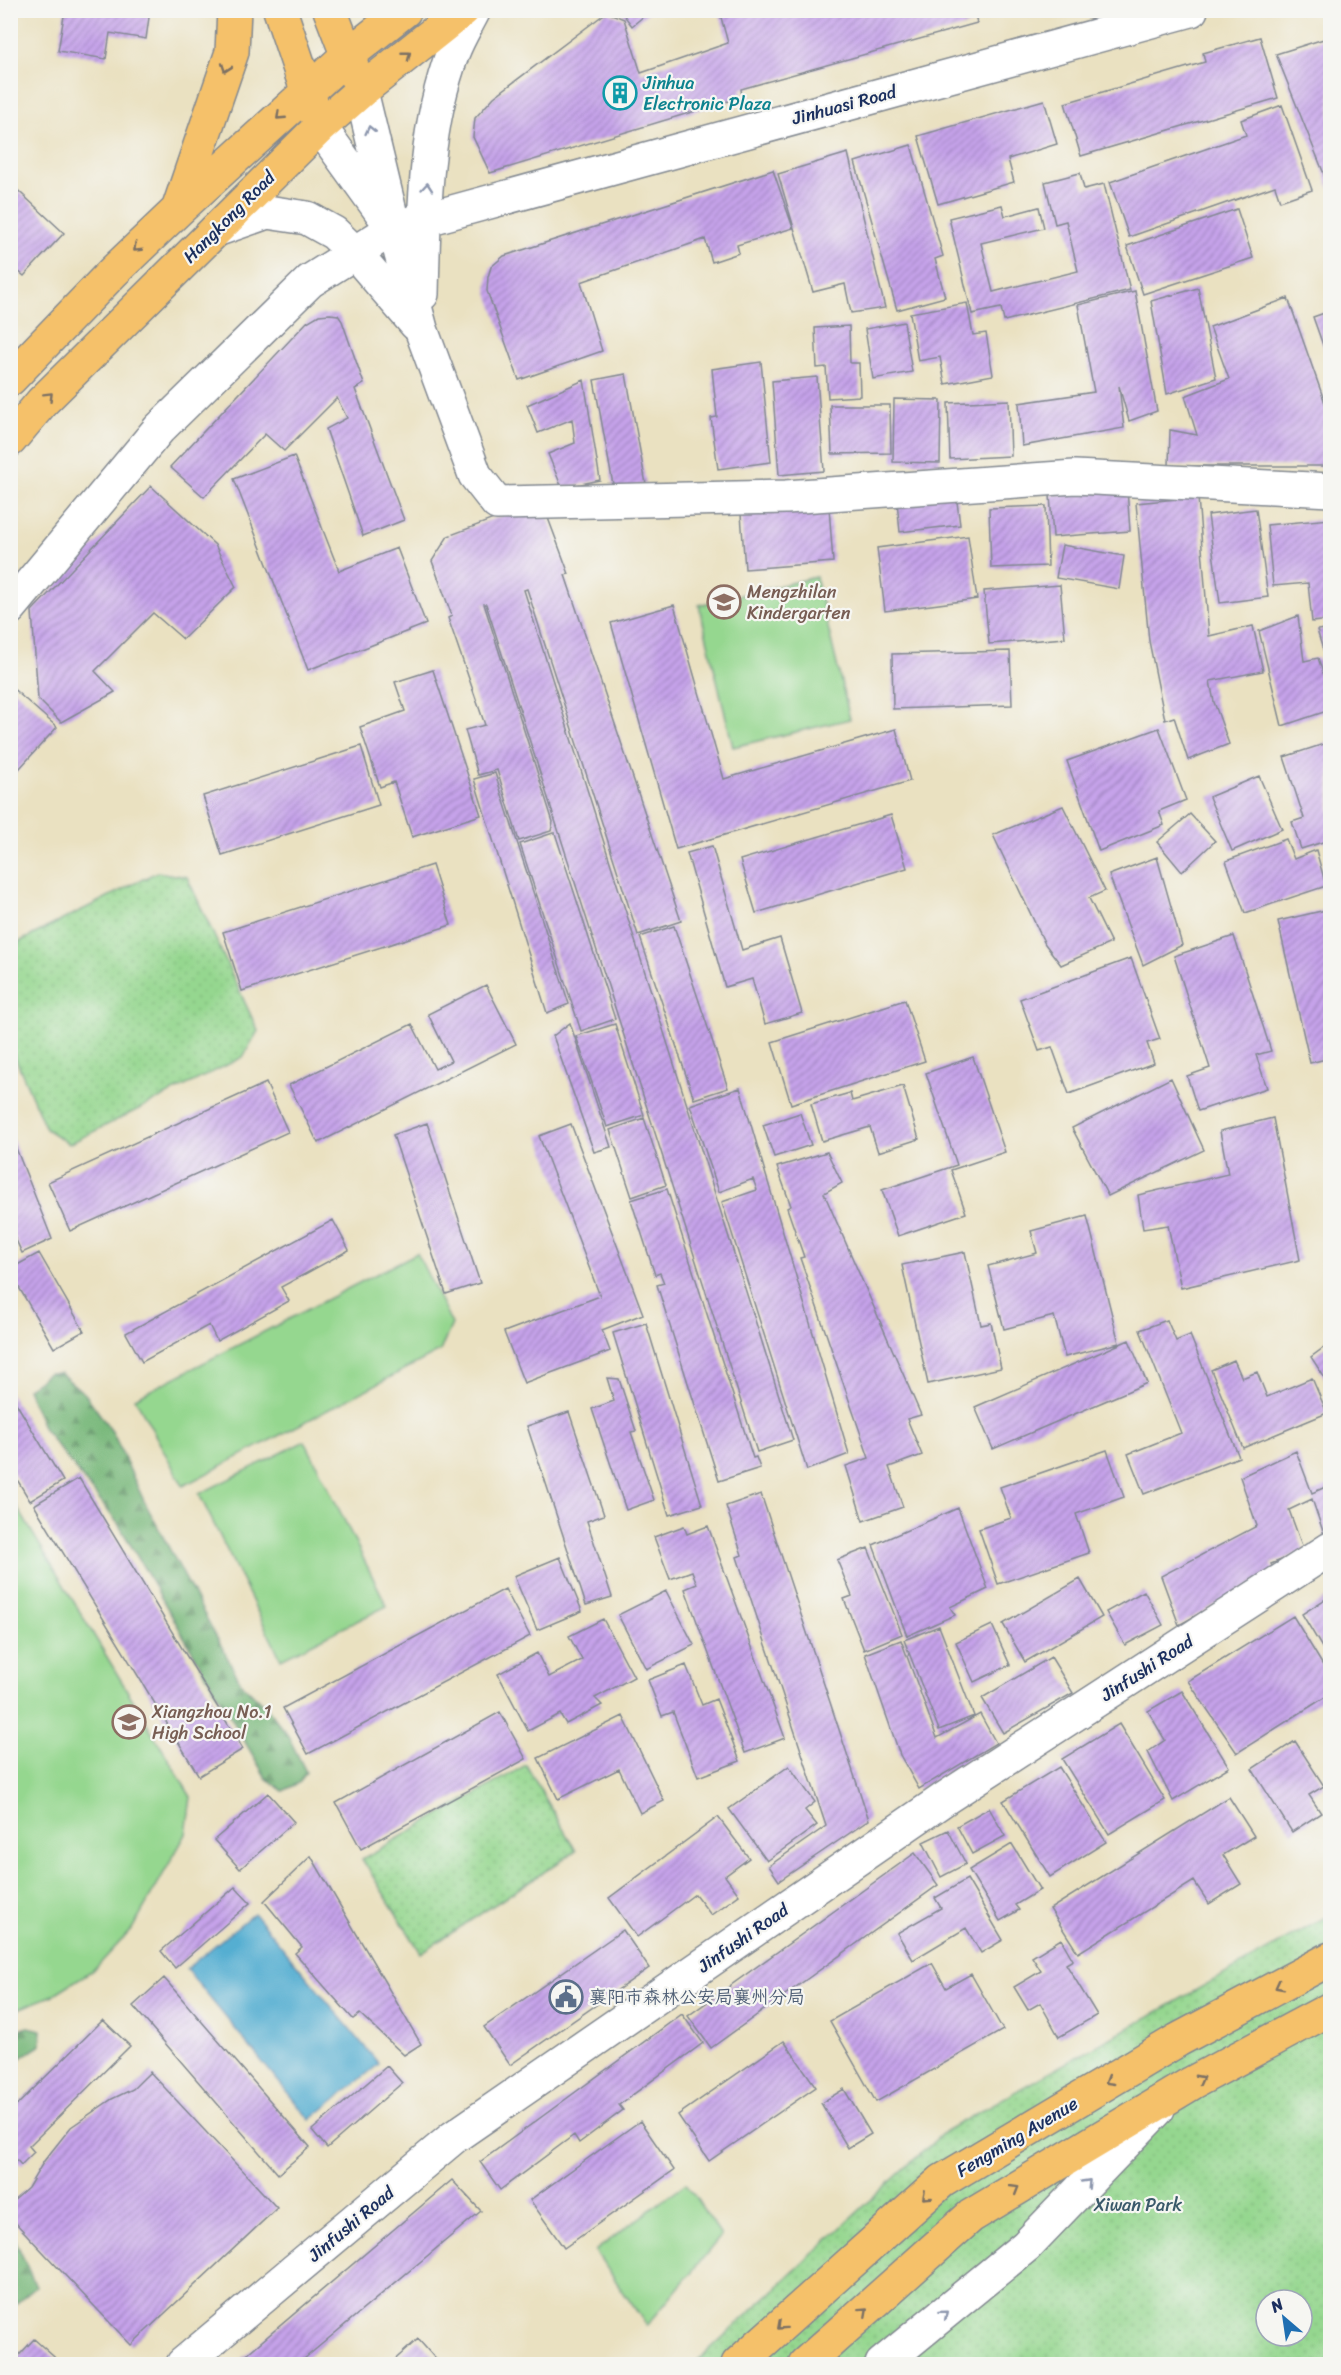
<svg xmlns="http://www.w3.org/2000/svg" width="1341" height="2375" font-family="Sriracha,'LXGW WenKai TC',sans-serif">
<style>
.grass{fill:#95d78f;stroke:#588376;stroke-width:1.5}
.forest{fill:url(#forest-firs);stroke:#4a746c;stroke-width:1.5}
.park{fill:url(#park-dots);stroke:#588376;stroke-width:1.5;fill-rule:evenodd}
.water{fill:#54aed1;stroke:#386e98;stroke-width:1.5}
.building{fill:url(#building-hatch)}
.lines{fill:none;stroke-linecap:round;stroke-linejoin:round}
.minor-casing{stroke:#828890;stroke-width:36}
.major-casing{stroke:#828890;stroke-width:36}
.minor{stroke:#fff;stroke-width:33}
.major{stroke:#f5c16b;stroke-width:33}
.oneway{stroke:#7d7164}
.oneway2{stroke:#8d97ae}
.labels{text-anchor:middle;dominant-baseline:central;stroke-width:4.5;stroke-linejoin:round;paint-order:stroke}
.culture-label{font-size:18px;fill:#0d838f;stroke:#f6f6f2;text-anchor:start}
.street-label{font-size:18px;fill:#1b2f5e;stroke:#f6f6f2}
.education-label{font-size:18px;fill:#785e54;stroke:#f6f6f2;text-anchor:start}
.service-label{font-size:18px;fill:#4e5e75;stroke:#f6f6f2;text-anchor:start}
.park-label{font-size:18px;fill:#3a596a;stroke:#f6f6f2}
</style>
<defs>
<pattern id="forest-firs" width="22" height="20" patternUnits="userSpaceOnUse" patternTransform="scale(1.5)"><rect width="22" height="20" fill="#78b87a"/><path d="M5 1l3.5 6h-7zM16 11l3.5 6h-7z" fill="#629667"/></pattern>
<pattern id="park-dots" width="8" height="8" patternUnits="userSpaceOnUse" patternTransform="scale(1.5)"><rect width="8" height="8" fill="#95d78f"/><path d="M2 2h.1M6 6h.1" fill="none" stroke="#80b97e" stroke-width="1.8" stroke-linecap="round"/></pattern>
<pattern id="building-hatch" width="6" height="6" patternUnits="userSpaceOnUse" patternTransform="scale(1.5)"><rect width="6" height="6" fill="#c6a3ea"/><path d="M-1 1l2-2M0 6l6-6M5 7l2-2" fill="none" stroke="#a085c1"/></pattern>
</defs>
<rect width="100%" height="100%" fill="#f6f6f2"/>
<filter id="ink" filterUnits="userSpaceOnUse"><feTurbulence type="fractalNoise" baseFrequency=".0167" numOctaves="2"/><feDisplacementMap in="SourceGraphic" scale="12" xChannelSelector="R" yChannelSelector="G"/><feConvolveMatrix kernelMatrix="1 2 1 2 8 2 1 2 1" color-interpolation-filters="sRGB"/></filter>
<filter id="wash" filterUnits="userSpaceOnUse"><feTurbulence type="fractalNoise" baseFrequency=".008" numOctaves="4" result="noise"/><feDisplacementMap in="SourceGraphic" scale="24" xChannelSelector="R" yChannelSelector="G"/><feGaussianBlur stdDeviation="1.35" result="paint"/><feColorMatrix in="noise" values="0 0 0 0 0 0 0 0 0 0 0 0 0 0 0 0 0 1.4 0 .05"/><feComposite in="paint" operator="in"/></filter>
<g filter="url(#wash)">
<rect width="100%" height="100%" fill="#eae1c1"/>
<!-- grass -->
<path class="grass" d="M816 577 850 719 733 747 699 605Z
M417 1253 452 1324 440 1351 183 1486 135 1398Z
M305 1441 387 1606 281 1659 199 1494Z
M11 1497 191 1797 186 1834 132 1929 96 1968 53 1995 11 2012Z
M686 2183 721 2236 647 2326 595 2251Z"/>
<!-- forest -->
<path class="forest" d="M49 1373H60L86 1395 113 1433 144 1501 241 1683 269 1710 288 1736 306 1772 300 1782 283 1791 266 1778 119 1525 44 1429 27 1389Z
M28 2027 42 2030 41 2045 11 2064V2032Z
M10 2233 14 2237 36 2287 12 2307Z"/>
<!-- park -->
<path class="park" d="M157 872 187 877 258 1031 243 1057 69 1144 46 1129 11 1048V946Z
M526 1765 576 1851 421 1953 362 1859Z
M1330 1915V2364H694L945 2131ZM1266 2300H1302V2336H1266Z"/>
<!-- water -->
<path class="water" d="M254 1913 379 2064 310 2120 186 1969Z"/>
<g id="blocks">
<!-- building -->
<path class="building" d="M65 10H150L146 39 110 33 106 59 58 51Z
M620 10H651L632 26Z
M719 10H974L977 23 741 89 742 97 490 173 473 137 475 118 494 97 607 12 624 19 641 73 728 43Z
M1260 37 1278 98 1081 156 1065 103 1205 62 1203 53Z
M1330 37V189L1276 54Z
M1044 100 1057 144 1008 159 1014 182 938 204 918 136Z
M1282 105 1312 190 1280 201 1275 186 1129 237 1110 182 1246 135 1241 120Z
M911 145 943 256 935 259 945 297 897 310 855 162Z
M848 153 885 308 851 313 845 284 813 292 778 174Z
M773 170 793 228 737 245 739 253 712 262 705 239 581 282 602 351 519 380 487 291 488 277 491 267 504 256Z
M1080 173 1084 189 1104 184 1130 290 1004 321 1001 308 972 314 949 218 1002 205 1005 216 1039 207 1044 228 981 243 993 292 1078 271 1066 221 1055 224 1045 182Z
M10 183 64 233 24 276 10 264Z
M1237 209 1253 258 1143 294 1127 246Z
M1198 288 1216 378 1167 394 1151 301Z
M1135 291 1157 411 1129 421 1119 386 1124 428 1022 446 1019 403 1094 392 1078 305Z
M1288 298 1330 417V466H1169L1170 430 1197 435 1185 396 1229 379 1210 327Z
M967 303 973 335 986 333 993 375 945 384 940 357 918 361 910 313Z
M1330 311V365L1313 317Z
M330 314 338 315 342 321 364 384 355 389 404 520 363 536 326 429 347 418 337 398 284 451 265 434 204 497 170 467 307 322 319 315Z
M904 322 912 372 873 379 865 329Z
M849 326 850 363H859L860 396 828 398 826 367 817 368 815 328Z
M761 362 771 462 718 469 711 418 717 417 712 369Z
M626 374 646 484 614 490 594 380Z
M817 377 824 471 779 475 772 381Z
M584 380 600 480 562 488 548 454 575 443 572 419 538 433 527 405Z
M894 399 941 400 940 463 893 462Z
M1009 400 1011 456 950 459 948 403Z
M830 405H890L891 453 832 454Z
M294 456 339 571 397 548 426 624 308 670 234 479Z
M151 486 215 545 236 587 183 639 153 613 95 671 115 692 61 722 38 699 32 611Z
M1127 489 1130 531 1053 537 1050 495Z
M956 494 960 525 900 532 897 501Z
M1198 497 1209 636 1253 626 1263 671 1210 681 1214 702 1229 744 1188 760 1174 717 1165 720 1149 641 1136 503Z
M1046 506 1048 566 991 568 989 508Z
M829 507 833 562 745 569 741 514Z
M523 508 548 518 569 574 565 575 681 921 638 935 527 589 524 590 793 1440 757 1452 486 604H484L553 822 551 831 519 841 497 770 478 775 465 730 485 725 448 618 452 616 432 561 448 536Z
M1256 509 1268 597 1220 603 1208 515Z
M1330 519V620L1312 622 1308 583 1273 586 1267 525Z
M968 536 977 599 885 611 877 548Z
M1062 545 1124 556 1119 589 1056 578Z
M1060 585 1065 638 989 644 984 591Z
M674 605 724 779 896 729 910 781 676 849 611 623Z
M1298 616 1304 661 1318 658 1330 693V710L1282 726 1259 631Z
M1330 628V673L1317 630Z
M1010 651 1012 705 893 709 892 654Z
M433 670 481 815 412 837 394 782 380 787 360 727 405 711 395 682Z
M10 686 57 727 10 779Z
M1159 728 1186 800 1159 811 1164 825 1099 851 1067 761Z
M1330 742V852L1326 841 1301 849 1292 822 1304 818 1284 757Z
M361 746 379 805 222 855 203 796Z
M495 773 569 1004 547 1013 474 779Z
M1259 776 1282 829 1232 851 1209 797Z
M1063 806 1105 891 1089 898 1111 943 1061 965 1045 944 993 835Z
M1190 814 1215 841 1182 872 1157 842Z
M891 815 907 868 756 913 740 860Z
M553 833H555L615 1019 581 1031 520 844Z
M1286 839 1294 859 1316 850 1326 886 1245 913 1226 861Z
M712 846 742 950 780 938 802 1013 765 1024 752 979 725 987 687 853Z
M1157 857 1182 945 1143 965 1109 875Z
M432 865 451 925 242 991 223 932Z
M1330 909V1058L1310 1063 1278 921Z
M674 926 728 1088 694 1099 640 937Z
M1234 936 1271 1051 1256 1055 1267 1088 1198 1111 1187 1076 1210 1068 1174 956Z
M1131 958 1160 1039 1147 1043 1154 1063 1069 1094 1052 1047 1039 1051 1020 999Z
M486 985 516 1044 318 1143 289 1085 412 1024 435 1069 451 1061 428 1014Z
M905 1000 925 1061 791 1104 772 1042Z
M570 1023 611 1147 594 1152 553 1036Z
M615 1024 644 1115 607 1127 576 1036Z
M973 1057 1005 1152 951 1170 966 1213 898 1236 882 1190 957 1165 926 1073Z
M1171 1078 1204 1150 1108 1196 1072 1128Z
M266 1083 288 1132 70 1231 48 1182Z
M903 1086 919 1139 878 1152 870 1127 822 1141 811 1104 850 1093 852 1101Z
M740 1088 849 1454 807 1470 722 1202 757 1190 753 1179 719 1192 690 1105Z
M800 1113 811 1145 774 1157 763 1125Z
M644 1118 666 1185 632 1197 610 1130Z
M1273 1118 1300 1260 1181 1288 1168 1225 1143 1229 1138 1195 1228 1174 1220 1131Z
M427 1123 480 1283 446 1294 393 1135Z
M571 1124 643 1314 602 1330 610 1351 524 1383 504 1332 600 1296 539 1136Z
M10 1133 52 1239 22 1253 10 1227Z
M827 1152 842 1183 824 1193 921 1415 907 1419 922 1455 889 1467 903 1507 863 1521 846 1466 869 1458 800 1258 804 1257 787 1208 791 1206 777 1167Z
M667 1189 753 1458 756 1457 760 1468 719 1481 657 1285 664 1283 660 1273 655 1275 631 1200Z
M1087 1216 1119 1343 1065 1357 1054 1316 1004 1329 988 1266 1037 1253 1031 1231Z
M333 1220 349 1250 281 1287 289 1301 217 1341 209 1325 142 1362 126 1333Z
M965 1252 981 1325 991 1323 1001 1368 928 1384 902 1265Z
M39 1253 84 1331 54 1348 10 1272V1269Z
M1167 1320 1176 1341 1190 1335 1239 1457 1144 1494 1128 1454 1181 1433 1140 1330Z
M646 1323 702 1505 669 1515 613 1333Z
M1129 1340 1147 1383 993 1449 975 1407Z
M1330 1343V1386L1311 1357Z
M1234 1360 1242 1378 1257 1372 1267 1397 1312 1378 1327 1413 1243 1448 1211 1370Z
M607 1378 619 1379 636 1431 631 1432 654 1500 626 1510 592 1409 614 1401Z
M10 1393 63 1481 30 1501 10 1468Z
M569 1412 604 1515 587 1521 612 1597 586 1605 527 1426Z
M1107 1450 1124 1497 1076 1514 1089 1553 998 1584 979 1529 1011 1518 1000 1487Z
M1296 1451 1312 1493 1330 1485V1545L1328 1546 1312 1499 1289 1510 1304 1551 1271 1564 1275 1572 1179 1625 1161 1576 1257 1526 1240 1477Z
M79 1478 243 1749 199 1776 34 1505Z
M761 1494 869 1820 779 1881 769 1866 826 1826 737 1557 742 1555 726 1506Z
M958 1508 988 1589 950 1607 955 1615 907 1636 873 1545Z
M684 1526 687 1534 708 1526 785 1738 745 1753 685 1589 697 1584 692 1571 670 1579 654 1537Z
M868 1548 902 1634 864 1650 844 1599 852 1596 837 1560Z
M560 1557 582 1611 537 1630 514 1576Z
M1080 1579 1102 1617 1025 1662 1003 1624Z
M505 1589 530 1636 308 1754 283 1708Z
M666 1591 694 1645 646 1669 618 1615Z
M1144 1591 1163 1625 1125 1645 1106 1612Z
M1330 1596V1661L1302 1614Z
M1293 1616 1330 1677V1694L1237 1753 1188 1681Z
M603 1619 634 1677 595 1698 602 1705 566 1724 560 1714 528 1731 498 1674 537 1653 549 1677 582 1660 569 1636Z
M992 1625 1010 1665 974 1682 956 1642Z
M939 1626 974 1716 939 1730 904 1640Z
M901 1640 937 1738 980 1714 996 1743 919 1789 900 1755 865 1654Z
M1051 1657 1073 1693 1003 1733 982 1698Z
M686 1665 702 1705 716 1699 740 1761 698 1777 673 1712 662 1716 648 1680Z
M1182 1691 1229 1767 1173 1801 1148 1752 1165 1740 1148 1711Z
M500 1712 526 1759 361 1849 336 1803Z
M623 1716 664 1801 640 1813 619 1769 558 1799 538 1758Z
M1119 1724 1165 1800 1109 1834 1062 1759Z
M1295 1741 1324 1786 1309 1795 1321 1813 1292 1832 1252 1769Z
M789 1766 815 1802 805 1810 817 1825 767 1861 729 1809Z
M1059 1767 1106 1842 1050 1877 1003 1801Z
M268 1793 294 1822 240 1869 214 1840Z
M1229 1797 1254 1836 1223 1855 1241 1884 1209 1904 1194 1881 1078 1953 1050 1909Z
M989 1808 1005 1836 972 1854 957 1826Z
M718 1817 749 1858 725 1876 739 1895 711 1915 695 1894 637 1937 609 1898Z
M948 1830 966 1864 941 1877 923 1842Z
M1012 1844 1040 1890 1015 1905 1019 1910 1000 1921 969 1870Z
M915 1853 938 1885 711 2048 688 2016Z
M311 1856 421 2044 404 2055 360 2014 353 2019 295 1953 302 1947 264 1901Z
M967 1879 1003 1940 981 1953 966 1928 913 1960 897 1933 941 1908 935 1898Z
M235 1887 250 1903 175 1968 161 1951Z
M623 1930 649 1968 510 2065 484 2027Z
M1061 1939 1073 1960 1066 1964 1097 2015 1059 2037 1040 2003 1028 2010 1014 1987 1041 1971 1032 1957Z
M932 1963 946 1988 971 1974 1003 2030 876 2102 830 2021Z
M164 1978 310 2147 278 2174 133 2006Z
M682 2014 703 2043 619 2105 623 2110 579 2143 574 2135 500 2190 480 2162Z
M103 2020 130 2046 29 2146 34 2152 21 2165 17 2160 10 2166V2112Z
M784 2041 816 2087 709 2161 678 2115Z
M387 2066 402 2083 327 2148 312 2130Z
M150 2072 277 2208 131 2345 10 2217V2204L28 2188 44 2161 71 2127 112 2099 133 2089Z
M844 2089 871 2134 848 2148 821 2103Z
M640 2121 674 2170 564 2248 530 2200Z
M452 2180 481 2211 298 2364H235Z
M34 2339 62 2364H11Z
M418 2339 440 2364H390Z"/>
</g>
</g>
<g filter="url(#ink)">
<use href="#blocks" fill-opacity="0" stroke="#828890" stroke-width="1.5"/>
<g class="lines">
<!-- minor casing -->
<g class="minor-casing">
<path id="minor" d="M361 91 394 228 421 329 475 475 497 503 786 497 1075 477 1330 490
M320 127 385 217
M216 230 267 212 307 218 334 233 355 253 416 324
M422 294C424 213 424 129 453 52 458 38 467 24 474 10
M10 608 159 429 310 281 394 228 1191 10
M183 2364 454 2137 947 1797 1330 1549
M882 2364 1026 2246 1158 2109"/>
</g>
<!-- major casing -->
<g class="major-casing">
<path id="major" d="M280 10 314 111
M330 10 355 75
M179 207 232 52 234 10
M10 379 113 272 178 210 348 55 405 10
M10 440 42 402 320 127 361 91 463 10
M738 2364 942 2181 1178 2040 1330 1959
M805 2364 971 2216 1192 2083 1330 2009"/>
</g>
<!-- minor -->
<use href="#minor" class="minor"/>
<!-- major -->
<use href="#major" class="major"/>
</g>
<!-- one-way arrows -->
<defs><path id="oneway-chevron" d="M-2-3.5L2.5 0L-2 3.5" fill="none" stroke-width="1.6" stroke-linecap="round" stroke-linejoin="round" transform="scale(1.5)"/></defs>
<g class="oneway">
<use href="#oneway-chevron" transform="translate(407 55) rotate(-38)"/>
<use href="#oneway-chevron" transform="translate(226 68) rotate(109)"/>
<use href="#oneway-chevron" transform="translate(280 116) rotate(137)"/>
<use href="#oneway-chevron" transform="translate(137 248) rotate(136)"/>
<use href="#oneway-chevron" transform="translate(49 396) rotate(-45)"/>
<use href="#oneway-chevron" transform="translate(1279 1986) rotate(152)"/>
<use href="#oneway-chevron" transform="translate(1200 2079) rotate(-28)"/>
<use href="#oneway-chevron" transform="translate(1109 2081) rotate(149)"/>
<use href="#oneway-chevron" transform="translate(1015 2189) rotate(-31)"/>
<use href="#oneway-chevron" transform="translate(926 2196) rotate(138)"/>
<use href="#oneway-chevron" transform="translate(864 2311) rotate(-42)"/>
<use href="#oneway-chevron" transform="translate(781 2326) rotate(138)"/>
</g>
<g class="oneway2">
<use href="#oneway-chevron" transform="translate(370 130) rotate(-103)"/>
<use href="#oneway-chevron" transform="translate(427 187) rotate(-85)"/>
<use href="#oneway-chevron" transform="translate(1087 2183) rotate(-46)"/>
<use href="#oneway-chevron" transform="translate(944 2314) rotate(-40)"/>
</g>
</g>
<!-- icons -->
<defs>
<g id="building-ring" transform="scale(1.725)"><circle r="9.5" fill="#f6f6f2" stroke="#0f9aa8" stroke-width="1.5"/><path d="M-4-6H4V6H1V3H-1V6H-4ZM-2.5-4.3h1.7v1.8h-1.7ZM.8-4.3h1.7v1.8H.8ZM-2.5-1h1.7V.8h-1.7ZM.8-1h1.7V.8H.8Z" fill="#0f9aa8"/></g>
<g id="school-ring" transform="scale(1.725)"><circle r="9.5" fill="#f6f6f2" stroke="#8d6e63" stroke-width="1.5"/><path d="M0-5L7-2L0 1L-7-2ZM-4 1L0 2.5L4 1V4Q0 6-4 4Z" fill="#8d6e63"/></g>
<g id="civic-ring" transform="scale(1.725)"><circle r="9.5" fill="#f6f6f2" stroke="#5c6f8a" stroke-width="1.5"/><path d="M-.6-6.5H3V-4.5H.6V-3L4-1V1h2V6H-6V1h2V-1L-.6-3ZM-1.2 2.5V6h2.4V2.5Z" fill="#5c6f8a"/></g>
</defs>
<g fill-rule="evenodd">
<use href="#building-ring" x="620" y="93"/>
<use href="#school-ring" x="724" y="602"/>
<use href="#school-ring" x="129" y="1722"/>
<use href="#civic-ring" x="566" y="1997"/>
</g>
<g class="labels">
<!-- culture labels -->
<g class="culture-label">
<text x="643" y="83">Jinhua<tspan x="643" dy="21">Electronic Plaza</tspan></text>
</g>
<!-- street labels -->
<g class="street-label">
<text transform="translate(844 105) rotate(-15)">Jinhuasi Road</text>
<text transform="translate(229 217) rotate(-45)">Hangkong Road</text>
<text transform="translate(1147 1668) rotate(-33)">Jinfushi Road</text>
<text transform="translate(743 1938) rotate(-35)">Jinfushi Road</text>
<text transform="translate(1017 2137) rotate(-31)">Fengming Avenue</text>
<text transform="translate(351 2224) rotate(-40)">Jinfushi Road</text>
</g>
<!-- education labels -->
<g class="education-label">
<text x="747" y="592">Mengzhilan<tspan x="747" dy="21">Kindergarten</tspan></text>
<text x="152" y="1712">Xiangzhou No.1<tspan x="152" dy="21">High School</tspan></text>
</g>
<!-- service labels -->
<g class="service-label">
<text x="589" y="1997">襄阳市森林公安局襄州分局</text>
</g>
<!-- park labels -->
<g class="park-label">
<text x="1138" y="2205">Xiwan Park</text>
</g>
</g>
<!-- margin -->
<rect width="1341" height="2375" fill="none" stroke="#f6f6f2" stroke-width="36"/>
<!-- north arrow -->
<g transform="translate(1284 2318) rotate(331)"><circle r="28" fill="#f6f6f2" stroke="#9ea6b7" stroke-width="1.5"/>
<path d="M0-4.5L10 22L0 15L-10 22Z" fill="#1f6fb2"/>
<text y="-9" font-size="16" font-weight="bold" text-anchor="middle" fill="#1b2f5e">N</text>
</g>
</svg>
